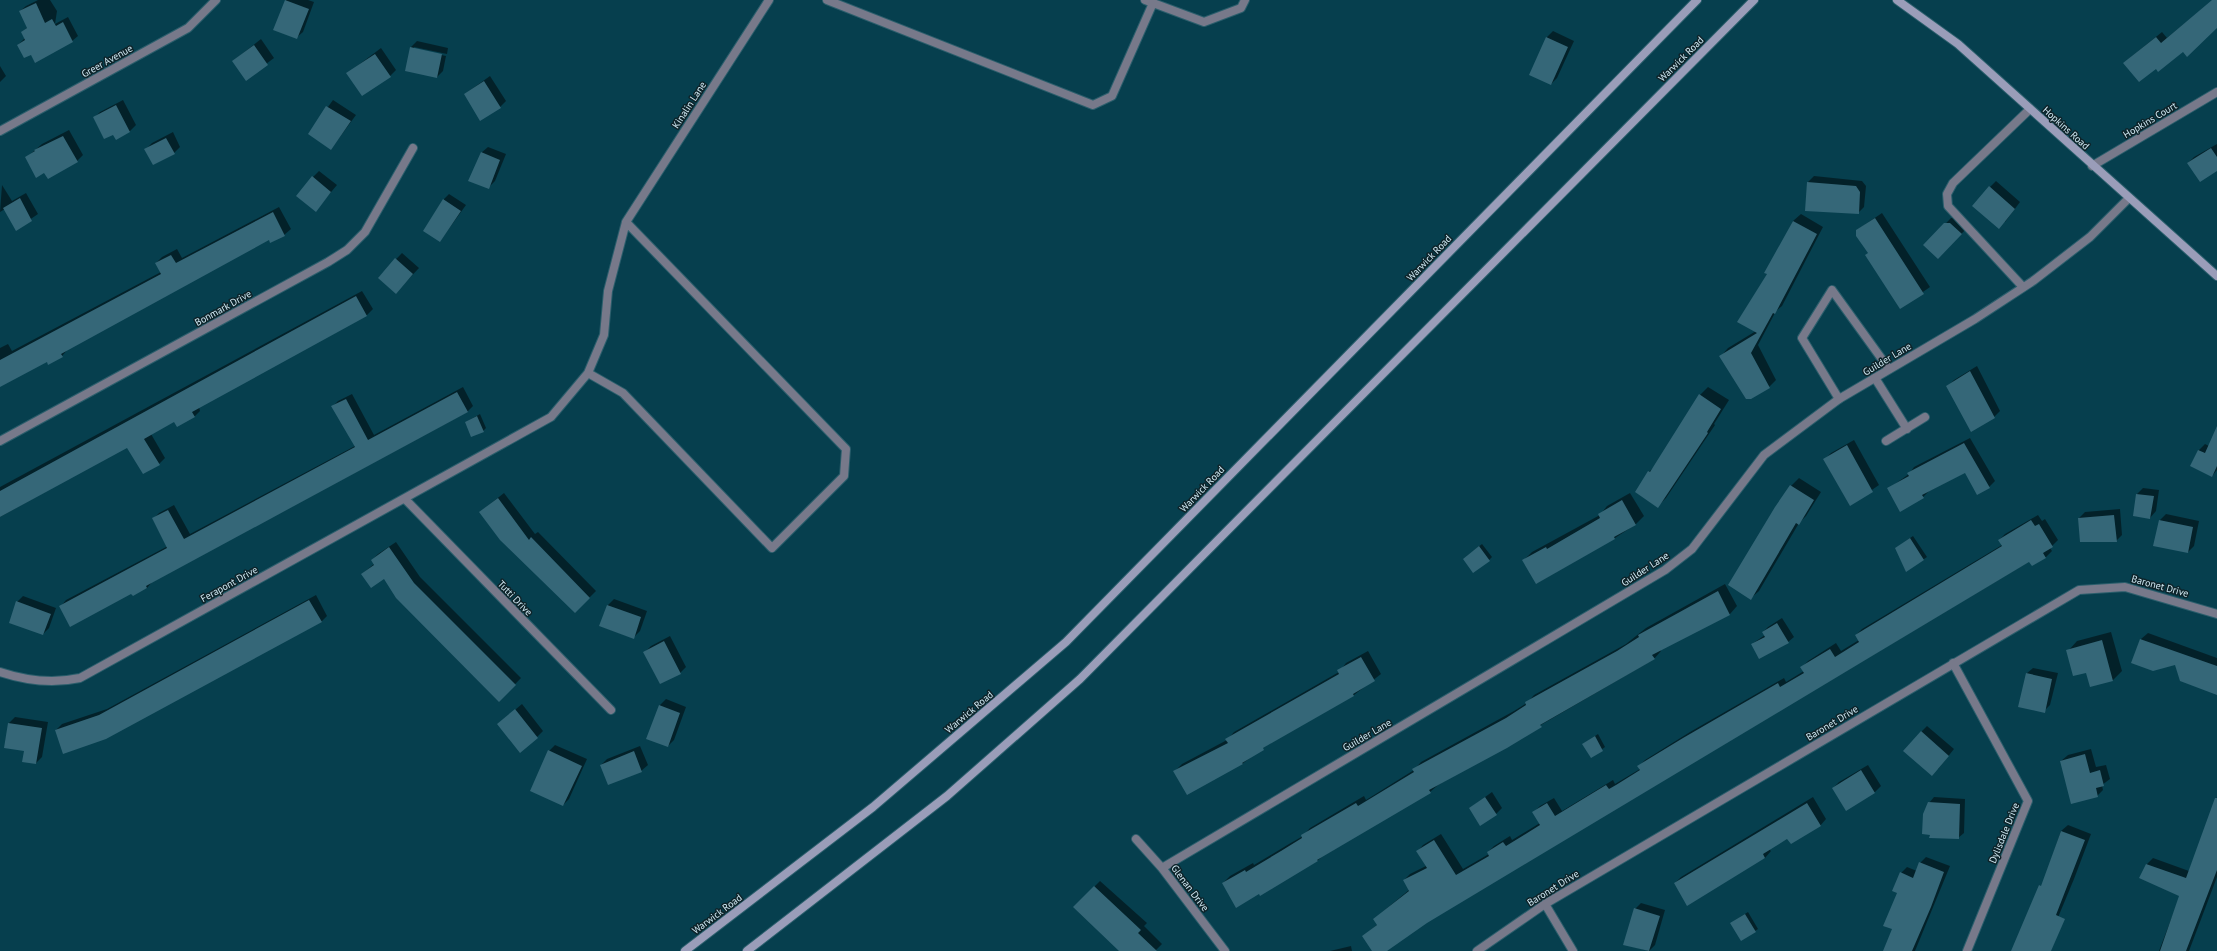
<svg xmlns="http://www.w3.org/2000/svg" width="2217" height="951" font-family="'PT Sans',sans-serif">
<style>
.shadow{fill:#0007}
.building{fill:#356778}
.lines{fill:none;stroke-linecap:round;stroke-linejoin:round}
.service-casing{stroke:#2b5e6c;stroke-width:10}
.minor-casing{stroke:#2b5e6c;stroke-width:10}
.secondary-casing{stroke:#2b5e6c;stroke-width:10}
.service{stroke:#77798a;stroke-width:8}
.minor{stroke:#77798a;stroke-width:8}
.secondary{stroke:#9a9db9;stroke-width:8}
.labels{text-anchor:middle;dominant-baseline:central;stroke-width:3;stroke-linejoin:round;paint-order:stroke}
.street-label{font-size:10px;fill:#d1eaf4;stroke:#0e2329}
</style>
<rect width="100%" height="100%" fill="#063f4e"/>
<!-- shadow -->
<path class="shadow" d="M38 0H50L57 11 55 24 68 17 78 36 72 41 31 54 18 45 25 38 22 32 28 27 20 11 26 6Z
M286 0H308L314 2 303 32 296 38 275 30Z
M2213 0H2217V26L2187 56 2183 51 2156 68 2131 57 2162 32 2167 38Z
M1553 31 1574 41 1557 78 1551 84 1530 74 1547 37Z
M261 39 274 58 246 79 233 61Z
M417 41 448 48 447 54 414 47V49L446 56 443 71 437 77 411 47Z
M381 48 396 70 390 76 348 73Z
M0 66 6 76 0 82Z
M490 76 506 101 500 107 465 94Z
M123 100 136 125 130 131 117 138 114 133 94 118 100 112Z
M333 100 356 115 331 149 309 133Z
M69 130 83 155 77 161 45 172 26 158 42 144Z
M173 132 180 147 174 153 146 149 152 143Z
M2217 144V170L2188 163 2194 157Z
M488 147 506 154 495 181 488 188 481 153Z
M319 171 337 185 321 204 313 177Z
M1814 176 1862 181 1866 186 1864 207 1858 213 1806 210 1808 182Z
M1996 181 2020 202 2005 222 1990 187Z
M2 185 12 201 26 193 38 214 16 229 5 209 0 212Z
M449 194 466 205 440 241 443 200Z
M279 207 291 229 284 235 271 242 269 239 68 349 62 356 47 360 0 385V348L8 344 12 351 161 272 156 263 162 257 177 249 182 258Z
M1882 213 1930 287 1900 308 1857 230Z
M1801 214 1823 227 1782 306 1776 311 1758 345 1776 380 1769 387 1721 356 1728 348 1756 331 1768 274 1793 221Z
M1951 218H1956L1967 228 1944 252 1925 245Z
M402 253 419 268 402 286 379 277Z
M362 291 373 309 367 315 199 407 200 411 194 417 174 421 151 434 165 458 159 464 144 473 127 446 0 517V487Z
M1977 366 2000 411 1994 417 1948 386 1954 380Z
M463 387 473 406 467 412 152 582 147 588 132 593 61 606 66 600 168 546 153 519 159 513 174 505 190 534 355 446 333 406 338 401 352 394 374 435Z
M1708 387 1729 400 1714 424 1715 425 1666 498 1658 506 1649 472 1656 465 1700 395Z
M480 414 486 428 483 431 466 422Z
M2217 429V470L2212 476 2192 465 2199 450 2205 444 2209 446Z
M1970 438 1995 481 1989 487 1965 472 1929 491 1923 497 1888 489 1909 474 1914 467Z
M1854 440 1879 485 1850 505 1824 460 1831 453Z
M1799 478 1821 492 1806 516 1799 523 1759 591 1751 598 1791 486Z
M2143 488 2159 490 2156 511 2150 518 2135 516 2137 494Z
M504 493 535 534 538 532 596 591 575 612 480 512Z
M1630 493 1644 516 1636 524 1615 538 1537 583 1524 560 1532 552 1600 515 1607 506Z
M2120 509 2122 535 2116 541 2079 518 2085 512Z
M2166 514 2199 521 2194 546 2188 552 2155 545 2160 520Z
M2038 515 2042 521 2045 519 2058 540 2050 548 2052 551 2046 557 2032 565 2030 561 1426 922 1385 951H1373L1365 935 1378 924 1374 919 1409 890 1404 880 1410 874 1426 866 1417 852 1423 845 1441 834 1463 869 1489 854 1488 852 1494 846 1510 836 1512 840 1540 823 1534 812 1540 806 1554 798 1562 811 1613 780 1615 784 1640 769 1639 766 1645 760 1690 732 1784 678 1786 682 1804 671 1802 667 1808 661 1836 643 1841 651 1859 640 1856 635 1862 629 2002 545 1999 540 2005 534Z
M1913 536 1927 557 1906 571 1896 548Z
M396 542 420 577 521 678 499 701 384 578 362 574 374 564 372 560 378 554Z
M1482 544 1492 557 1489 560 1467 556Z
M1725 584 1737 606 1730 614 1660 649 1661 651 1654 659 1438 785 1430 792 1323 856 1317 861 1259 893 1223 883 1230 876 1253 863 1254 865 1289 844 1303 836 1310 828 1364 796 1366 800 1414 770 1421 762 1514 711 1527 703 1534 695 1626 644 1646 628Z
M316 595 327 616 321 622 64 752 56 730 62 724 107 709Z
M23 596 56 608 49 628 43 634 17 602Z
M614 599 647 611 640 631 633 638 600 626 608 605Z
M1782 618 1794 637 1788 642 1752 644 1765 635 1763 632 1768 627Z
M2111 632 2122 671 2113 680 2091 686 2087 672 2068 651 2077 641Z
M2148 633 2217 658V694L2176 664 2133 662 2141 639Z
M670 636 686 667 680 673 645 652 651 646Z
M1368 651 1381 674 1354 695 1271 742 1242 764 1175 771 1182 764 1227 740 1234 732 1339 672 1346 663Z
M2033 668 2058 673 2050 705 2044 711 2026 674Z
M666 699 686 707 674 740 668 746 660 705Z
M522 704 543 731 537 737 498 724Z
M15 717 48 722 42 757 36 763 25 750 9 723Z
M1927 726 1954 749 1938 769 1921 732Z
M1598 734 1605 747 1591 757 1583 744Z
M555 745 587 759 569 799 563 805 549 751Z
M640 746 648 765 641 771 601 765 607 759Z
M2091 749 2096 767 2106 765 2110 779 2102 785 2103 790 2097 796 2061 761 2068 755Z
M1868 765 1881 786 1875 792 1846 810 1833 788 1839 782Z
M1492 792 1502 808 1496 814 1470 808Z
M1813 797 1826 819 1820 826 1788 838 1769 849 1771 851 1765 858 1675 883 1681 877Z
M1934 797 1965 799 1964 833 1958 838 1929 803Z
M2217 797V877L2189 951H2159L2180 896 2140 877 2147 864 2153 858 2189 871Z
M2068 825 2091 834 2074 879 2044 951H2012L2043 883 2061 831Z
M1926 857 1950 866 1915 951H1884L1893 929 1901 873 1907 867 1917 871 1920 863Z
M1100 881 1147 923 1144 926 1162 944 1155 951H1120L1074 907Z
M1641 903 1665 910 1655 945 1649 951 1624 944 1635 909Z
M1748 912 1758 929 1755 931 1734 921Z
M1351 946 1352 951H1330Z"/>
<!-- building -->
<path class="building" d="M285 0 309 9 297 39 273 30Z
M2212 0H2217V28L2187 57 2183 52 2158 72 2156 69 2139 82 2123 63 2156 37 2161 43Z
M36 3 45 23 52 19 56 26 63 22 73 42 35 63 31 55 24 58 17 45 25 40 21 32 27 28 19 11Z
M1546 37 1568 47 1551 85 1529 75Z
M254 45 268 65 246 81 232 61Z
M410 47 442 54 437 78 405 71Z
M375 54 391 77 362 96 346 73Z
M484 81 501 108 480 121 464 94Z
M116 105 130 132 116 140 113 135 104 139 93 117Z
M326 106 351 121 331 150 308 134Z
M63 136 78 162 48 179 44 173 36 178 25 157 35 151 34 150Z
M166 138 175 154 153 165 144 149Z
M2211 148 2217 157V171L2200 182 2187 163Z
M481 152 500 160 489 189 468 181Z
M312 176 331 192 316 212 296 196Z
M1807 182 1856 186 1860 192 1859 214 1805 211Z
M1989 186 2015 209 1999 229 1972 206Z
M20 198 32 221 16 231 3 208Z
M443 199 461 211 440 242 423 231Z
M273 212 285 236 270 243 269 240 240 256 61 354 63 357 48 365 47 362 0 387V360L161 274 155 263 171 255 176 263Z
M1875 218 1924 294 1900 309 1865 255 1868 253 1856 236V230Z
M1793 221 1817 234 1775 314 1773 313 1751 353 1770 388 1751 399H1746L1719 356 1757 333 1737 322 1767 274 1764 273Z
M1944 223H1950L1962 234 1938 259 1923 245Z
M395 258 413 274 396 294 378 278Z
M356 296 367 316 192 412 195 417 177 427 174 422 144 439 160 465 143 474 127 448 0 517V491Z
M1970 371 1995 418 1971 432 1946 386Z
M457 392 468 412 146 586 147 588 133 596 131 594 70 627 59 606 167 548 152 518 168 510 184 539 355 447 331 406 346 399 368 440Z
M1699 394 1721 409 1707 432 1708 433 1658 508 1635 492 1648 471 1650 472Z
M477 416 484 432 471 437 465 422Z
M2217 426V466L2212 477 2190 466 2198 450 2205 453Z
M1964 443 1990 488 1977 495 1965 473 1922 495 1924 498 1900 512 1887 488 1909 476 1907 473Z
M1847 445 1873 492 1850 506 1823 459Z
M1790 485 1814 500 1799 525 1796 523 1751 600 1728 585 1775 507Z
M2136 494 2154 496 2150 519 2133 516Z
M498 498 529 540 531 537 590 598 575 613 500 540 479 512Z
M1622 500 1636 525 1614 537 1615 539 1536 584 1522 560 1546 547 1547 549 1600 518 1598 514Z
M2114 515 2117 542H2080L2078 518Z
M2031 520 2035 526 2039 524 2053 547 2043 553 2046 558 2032 566 2029 562 1862 662 1427 923 1387 951H1372L1362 936 1377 925 1373 919 1409 891 1403 880 1427 868 1416 851 1434 840 1456 875 1489 856 1487 852 1503 842 1506 846 1540 825 1532 812 1547 803 1555 816 1606 785 1609 789 1616 785 1640 770 1637 766 1683 738 1778 683 1780 687 1804 673 1800 667 1830 649 1835 657 1859 642 1855 635 2002 546 1998 540Z
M2159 520 2193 527 2188 553 2153 546Z
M1910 538 1924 560 1906 572 1895 548Z
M1479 546 1490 561 1473 573 1463 559Z
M389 547 414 583 516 685 499 702 396 598 384 579 371 588 361 574 374 565 371 560Z
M1718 591 1730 615 1652 655 1655 659 1540 725 1542 727 1507 748 1429 790 1431 793 1317 860 1318 861 1260 896 1259 894 1236 908 1222 883 1245 870 1246 872 1281 851 1302 838 1301 835 1356 803 1358 806 1414 772 1412 769 1506 718 1526 705 1525 702 1617 651 1639 637 1638 635Z
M309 600 322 622 106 739 63 754 55 730 99 715Z
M16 601 51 614 43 635 9 623Z
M607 605 641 617 634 639 599 626Z
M1777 623 1789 643 1759 659 1751 644 1765 637 1762 632Z
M2140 639 2217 666V695L2180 681 2175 665 2153 671 2131 663Z
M2102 640 2113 681 2090 687 2086 673 2073 676 2066 650Z
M664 641 681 674 660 684 643 652Z
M1361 657 1375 681 1353 694 1354 696 1263 748 1264 750 1242 763 1243 764 1187 795 1173 771 1228 743 1225 739 1339 674 1337 670Z
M2026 673 2052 679 2045 713 2018 707Z
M659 705 680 713 668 747 646 739Z
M515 709 538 738 520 753 497 724Z
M8 723 42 728 36 764 22 762 24 751 4 748Z
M1921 731 1949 756 1932 776 1903 751Z
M1595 736 1603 751 1591 758 1582 744Z
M548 750 582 766 563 806 530 791Z
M634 751 642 772 608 785 600 765Z
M2085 754 2090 773 2100 770 2104 786 2096 788 2098 797 2071 804 2060 761Z
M1861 770 1875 793 1846 811 1832 788Z
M1485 797 1497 815 1480 826 1469 808Z
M2215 798H2217V870L2186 951H2160L2179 896 2139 878 2146 864 2186 878Z
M1928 802 1960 804 1959 839 1929 838 1930 835 1922 834 1923 814Z
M1807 803 1821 826 1791 844 1787 839 1763 854 1765 858 1687 906 1674 883Z
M2061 831 2085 840 2056 915 2065 919 2051 951H2011L2039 885 2041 886Z
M1919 862 1944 872 1931 907 1912 951H1883L1892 929 1883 926 1897 893 1892 891 1900 872 1913 878Z
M1094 886 1141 930 1138 933 1157 951H1119L1073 907Z
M1634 908 1660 916 1649 951 1623 945Z
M1745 914 1756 932 1741 941 1730 923Z"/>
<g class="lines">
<!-- service casing -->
<g class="service-casing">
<path id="service" d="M1145 0 1204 22 1241 8 1245 0
M2023 287 1948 206 1947 194 1953 183 2030 109
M1875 378 1907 429
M1839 399 1802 338 1832 290 1889 369
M1886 441 1925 417"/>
</g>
<!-- minor casing -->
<g class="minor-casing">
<path id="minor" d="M827 0 1093 105 1112 96 1153 3
M0 131 188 28 216 0
M2092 166 2217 92
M588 373 623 393 772 548 844 476 846 449 626 222
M0 441 328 262 347 250 365 232 413 148
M405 499 611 710
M1953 663 2028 801 1967 951
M0 672C27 681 52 684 80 678L551 417 588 373 604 335 608 291 626 222 769 0
M1136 839 1162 868 1225 951
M1162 868 1665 570 1692 549 1764 455 1839 399 1975 319 2033 281 2090 237 2129 198
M1545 904 1573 951
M1477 951 1545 904 2079 590 2125 587 2217 614"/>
</g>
<!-- secondary casing -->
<g class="secondary-casing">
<path id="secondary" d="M1897 0 1958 44 2217 276
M685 951 873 807 1066 642 1697 0
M747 951 947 796 1080 679 1754 0"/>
</g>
<!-- service -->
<use href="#service" class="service"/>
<!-- minor -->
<use href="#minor" class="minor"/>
<!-- secondary -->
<use href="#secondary" class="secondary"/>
</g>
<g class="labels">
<!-- street labels -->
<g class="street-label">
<text transform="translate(1681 59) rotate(-45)">Warwick Road</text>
<text transform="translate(107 61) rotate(-29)">Greer Avenue</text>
<text transform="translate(689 105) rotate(-57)">Kinalin Lane</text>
<text transform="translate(2150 120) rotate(-31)">Hopkins Court</text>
<text transform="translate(2066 128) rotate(42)">Hopkins Road</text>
<text transform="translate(1429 258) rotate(-46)">Warwick Road</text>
<text transform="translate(223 308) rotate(-29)">Bonmark Drive</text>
<text transform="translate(1887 359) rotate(-31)">Guilder Lane</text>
<text transform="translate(1202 489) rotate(-46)">Warwick Road</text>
<text transform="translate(1645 569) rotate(-33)">Guilder Lane</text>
<text transform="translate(229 584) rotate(-29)">Ferapont Drive</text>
<text transform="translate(2160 586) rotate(15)">Baronet Drive</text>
<text transform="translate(515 598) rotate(46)">Tutti Drive</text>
<text transform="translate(969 712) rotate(-40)">Warwick Road</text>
<text transform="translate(1832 723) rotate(-31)">Baronet Drive</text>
<text transform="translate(1367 735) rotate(-30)">Guilder Lane</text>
<text transform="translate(2004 833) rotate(-68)">Dylisdale Drive</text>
<text transform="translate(1190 888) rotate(53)">Glenan Drive</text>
<text transform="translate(1553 888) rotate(-32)">Baronet Drive</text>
<text transform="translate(717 914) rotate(-37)">Warwick Road</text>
</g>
</g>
</svg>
